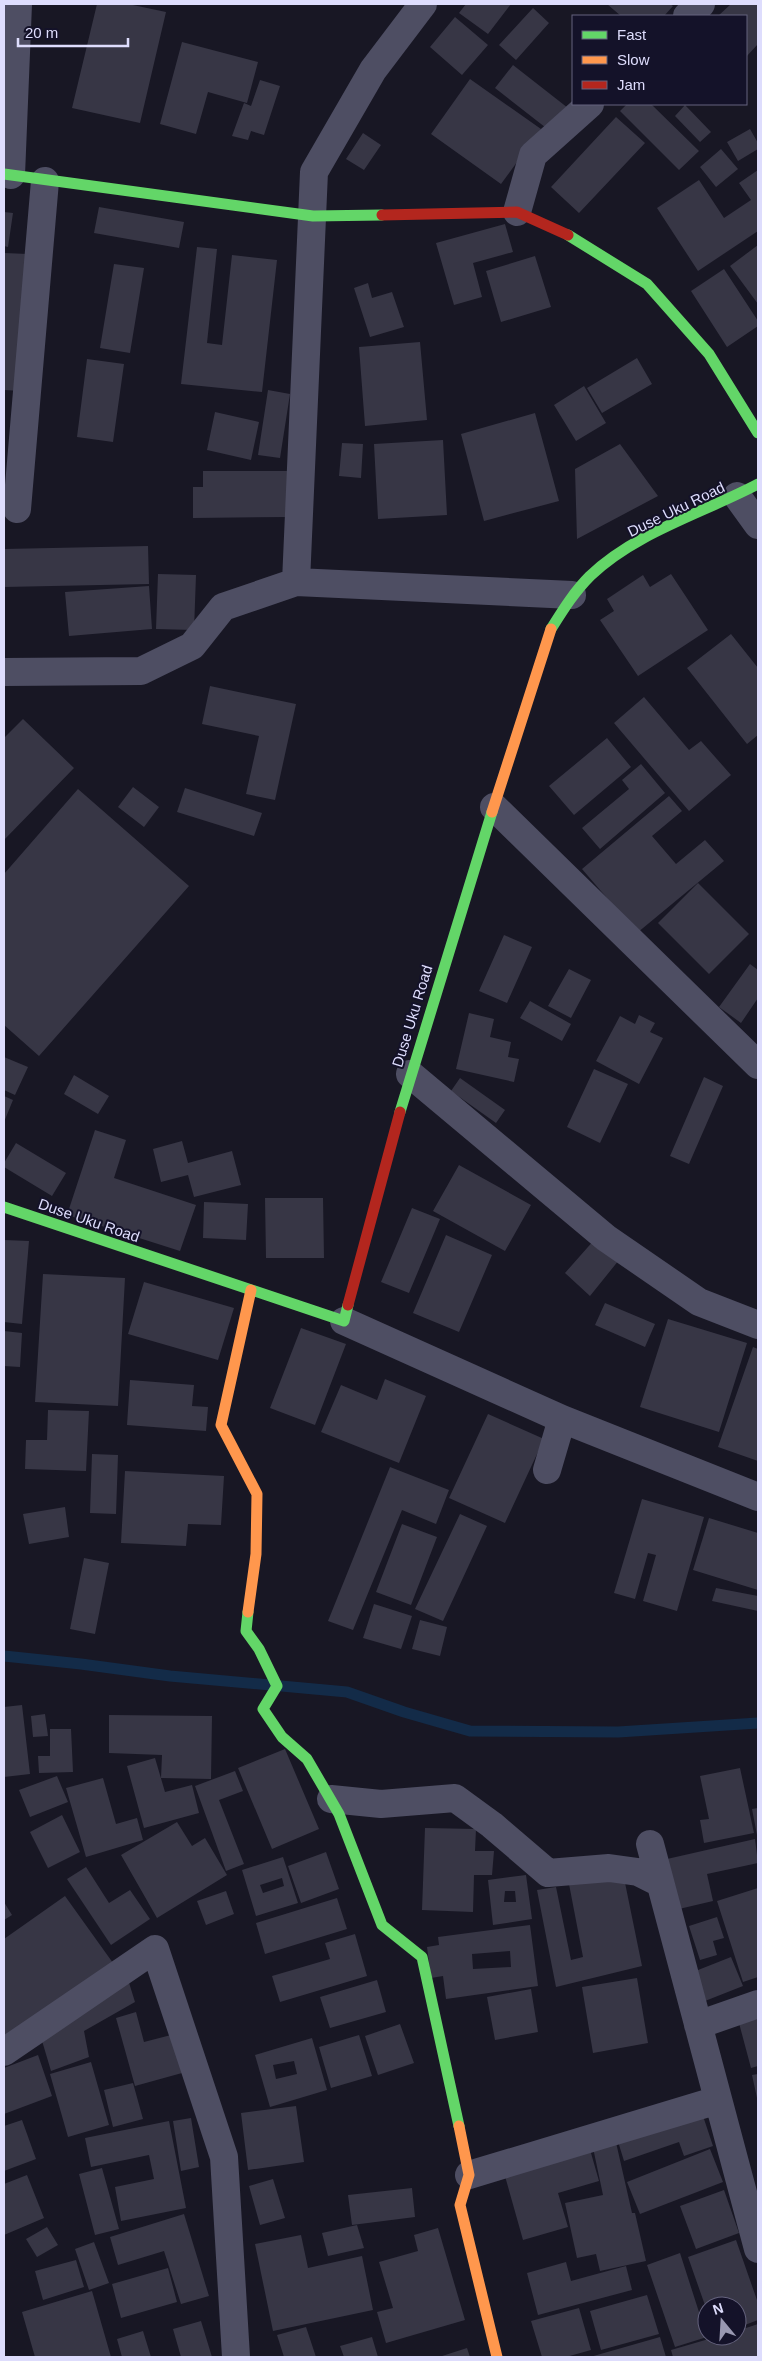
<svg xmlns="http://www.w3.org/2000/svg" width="762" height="2361" font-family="Arial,sans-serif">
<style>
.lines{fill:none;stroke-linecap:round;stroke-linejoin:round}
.stream{stroke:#132b48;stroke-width:11}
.building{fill:#373645;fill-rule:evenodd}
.street{stroke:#4e4e63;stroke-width:28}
.fast{stroke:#63d668;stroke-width:11}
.slow{stroke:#ff974d;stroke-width:11}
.jam{stroke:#b3261e;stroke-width:11}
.labels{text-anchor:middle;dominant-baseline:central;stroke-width:4;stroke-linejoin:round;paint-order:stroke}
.street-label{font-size:15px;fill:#deddfd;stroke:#141229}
</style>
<rect width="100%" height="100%" fill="#181724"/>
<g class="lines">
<!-- stream -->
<path class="stream" d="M4 1656 81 1664 170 1676 347 1692 404 1712 470 1731 618 1732 758 1723"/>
</g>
<!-- building -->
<path class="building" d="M97 4H128L166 12 140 123 72 108Z
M466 4H511L488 34 459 13Z
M607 4H670L673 6 664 16H621Z
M731 4H758V44L746 57V16H718Z
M533 8 549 23 516 60 499 45Z
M455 17 488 45 462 75 430 47Z
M182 42 258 62 247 103 208 92 196 134 160 124Z
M513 65 568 108 550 131 495 88Z
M470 79 541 129 501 184 431 134Z
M260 80 280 86 264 135 251 131 248 140 232 136 244 103 251 106Z
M627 104H651L699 151 679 170 620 111Z
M685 105 711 132 700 142 675 116Z
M616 117 645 143 579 213 551 187Z
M750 129 758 143V149L738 161 727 142Z
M363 133 381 145 364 170 346 159Z
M721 149 738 169 716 187 700 167Z
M758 170V231L698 271 657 208 699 180 724 218 751 200 739 183Z
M99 207 184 222 179 248 94 233Z
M4 212 13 213 8 247 4 246Z
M505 224 513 252 473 263 482 297 454 305 436 243Z
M758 245 757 283 758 304 730 266Z
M197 247 217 249 207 343 222 345 232 255 277 260 262 392 181 384Z
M4 253 28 254 22 391 4 390Z
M535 256 551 307 501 322 486 271Z
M114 264 144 268 130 353 100 348Z
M724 269 758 321V326L727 347 691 291Z
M368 283 372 298 392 292 404 327 370 337 354 288Z
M420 342 427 420 365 426 359 347Z
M637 358 652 384 602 413 587 388Z
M87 359 124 364 113 442 77 437Z
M584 386 606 423 576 441 554 405Z
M268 390 290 394 280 458 258 455Z
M215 412 259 422 251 460 207 450Z
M535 413 559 501 484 521 461 434Z
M443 440 447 515 378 519 374 444Z
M342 443 363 444 361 478 339 476Z
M620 444 658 496 577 539 575 469Z
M203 471H289L288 517 193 518V487H203Z
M148 546 149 584 4 587V549Z
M158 574 196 575 194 630 156 629Z
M671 574 708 630 638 676 600 620 614 611 607 599 643 575 650 587Z
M149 586 152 629 69 636 65 592Z
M731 634 758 668V735L747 744 687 668Z
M210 686 296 704 275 800 246 794 259 736 202 724Z
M644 697 689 750 701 741 731 775 689 811 614 723Z
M23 719 74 768 4 840V738Z
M607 738 631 767 574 815 549 786Z
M641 764 665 793 600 849 582 828 629 789 622 780Z
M133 787 159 807 144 827 118 807Z
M185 788 262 813 254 836 177 812Z
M78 789 189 886 39 1056 4 1025V874Z
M669 796 682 811 652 836 676 864 705 840 724 861 637 933 582 869Z
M698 883 749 934 709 974 658 923Z
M504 935 532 947 507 1003 479 991Z
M750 964 758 970V998L741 1023 719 1007Z
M569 969 591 980 571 1018 548 1006Z
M530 1001 571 1024 562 1041 520 1018Z
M469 1013 494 1019 490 1037 511 1042 508 1057 519 1059 514 1082 456 1069Z
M639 1015 655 1023 650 1032 663 1038 639 1084 596 1061 620 1016 635 1024Z
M4 1057 28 1067 15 1095 4 1090Z
M594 1069 628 1084 600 1143 567 1127Z
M74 1075 109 1096 98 1114 64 1094Z
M704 1077 723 1086 689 1164 670 1156Z
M460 1078 505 1110 496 1123 451 1091Z
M4 1096 13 1100 4 1122Z
M95 1130 126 1140 114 1178 196 1205 180 1251 67 1215Z
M182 1141 188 1163 232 1151 241 1185 194 1197 188 1175 161 1182 153 1149Z
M16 1143 66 1173 52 1196 4 1167V1163Z
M459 1165 531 1205 505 1251 433 1211Z
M265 1198H323L324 1258H266Z
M204 1202 248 1204 246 1240 203 1238Z
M412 1208 440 1219 409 1293 381 1282Z
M446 1235 492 1255 459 1332 413 1313Z
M595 1239 619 1260 590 1296 565 1273Z
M4 1240 29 1241 22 1324 4 1322Z
M43 1274 125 1278 118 1406 35 1402Z
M144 1282 234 1308 218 1360 128 1334Z
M605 1303 655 1324 645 1347 595 1325Z
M668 1319 747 1343 719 1432 640 1407Z
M301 1328 346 1344 315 1425 270 1408Z
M4 1331 22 1333 20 1367 4 1366Z
M753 1347 758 1349V1461L718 1447Z
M385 1379 426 1396 399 1463 321 1432 341 1385 377 1400Z
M130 1380 194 1385 192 1406 208 1407 206 1431 127 1425Z
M48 1410 89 1411 86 1471 25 1469 26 1440H47Z
M488 1414 544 1439 505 1523 449 1498Z
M92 1454 118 1455 116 1514 90 1513Z
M390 1467 449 1490 436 1524 402 1510 353 1630 328 1621Z
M125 1471 224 1476 221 1525 188 1524 186 1546 121 1543Z
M642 1499 704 1517 677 1611 643 1601 656 1555 648 1553 635 1599 614 1593Z
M65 1507 69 1537 29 1544 23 1514Z
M460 1514 487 1526 443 1621 415 1609Z
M709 1518 758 1533V1590L693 1570Z
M402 1524 437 1537 411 1605 376 1592Z
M84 1558 109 1563 95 1634 70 1629Z
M716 1588 758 1596V1611L712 1601Z
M374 1604 412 1616 401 1649 363 1638Z
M420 1620 447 1627 440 1656 412 1649Z
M22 1705 30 1774 4 1777V1707Z
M45 1714 48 1736 33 1737 31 1716Z
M109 1715 212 1716 211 1779 161 1778 162 1755 109 1753Z
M50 1729H71L73 1772 39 1773 38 1756H50Z
M285 1749 319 1829 272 1849 238 1768Z
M155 1758 165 1792 192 1785 199 1813 144 1828 127 1766Z
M740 1768 754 1833 704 1843 700 1820 709 1819 700 1776Z
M235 1771 243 1791 219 1800 244 1864 226 1871 195 1786Z
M57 1776 68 1802 30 1817 19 1790Z
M103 1778 116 1824 137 1818 143 1840 86 1857 66 1788Z
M758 1808V1835H757L752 1809Z
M62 1815 80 1852 48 1868 30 1832Z
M177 1822 192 1846 205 1838 227 1875 157 1918 121 1855Z
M425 1828 476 1829 475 1851H494L492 1875H474L473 1912 422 1910Z
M755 1839 758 1863 707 1874 713 1901 679 1909 667 1859Z
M326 1852 339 1889 301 1903 288 1866Z
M283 1857 298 1903 256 1916 242 1870ZM282 1878 284 1886 263 1893 260 1885Z
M86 1867 109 1903 130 1890 150 1919 111 1945 67 1879Z
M623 1873 642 1966 556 1987 537 1890 556 1887 571 1960 583 1957 569 1884Z
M526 1875 532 1919 493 1925 488 1880ZM505 1891H515L516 1902H504Z
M758 1888V1977L743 1982 717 1901Z
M226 1891 234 1914 206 1925 197 1901Z
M65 1896 113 1963 6 2038 4 2035V1939Z
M337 1898 347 1929 265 1954 256 1923Z
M4 1902 12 1915 4 1920Z
M717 1917 724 1938 713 1941 717 1955 700 1960 689 1926Z
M530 1925 538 1986 446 1999 443 1976 431 1978 427 1947 439 1945 438 1937ZM510 1951 511 1967 473 1969 472 1954Z
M355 1934 367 1976 280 2002 272 1976 330 1959 325 1943Z
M731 1957 743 1986 705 2001 693 1972Z
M126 1973 135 2002 84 2031 89 2057 51 2071 40 2034Z
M637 1978 648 2043 593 2053 582 1987Z
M377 1980 386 2012 330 2028 320 1997Z
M531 1989 538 2032 495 2040 487 1997Z
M136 2012 144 2042 171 2035 182 2073 135 2086 116 2018Z
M758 2018V2066L751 2068 739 2023Z
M400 2024 414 2063 378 2075 365 2036Z
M359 2035 372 2076 331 2088 319 2047Z
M312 2038 327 2090 270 2107 255 2055ZM294 2061 297 2074 276 2079 273 2065Z
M38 2055 52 2096 4 2114V2068Z
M91 2062 109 2125 68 2137 50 2074Z
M758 2074V2097L757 2098 752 2075Z
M133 2083 143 2119 113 2127 104 2090Z
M296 2106 304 2162 248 2170 241 2113Z
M700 2107 713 2146 684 2156 679 2142 624 2161 616 2135Z
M191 2118 199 2167 181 2171 173 2121Z
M22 2120 36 2159 4 2171V2126Z
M169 2121 186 2208 121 2221 115 2187 154 2179 149 2155 91 2167 85 2138Z
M615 2138 632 2213H635L646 2261 600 2271 596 2254 577 2258 565 2203 603 2195 592 2143Z
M589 2146 599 2181 558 2193 568 2227 523 2240 503 2169Z
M710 2149 723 2182 640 2214 627 2182Z
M102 2168 119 2229 95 2235 79 2174Z
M27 2175 44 2218 4 2235V2184Z
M273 2179 285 2218 260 2225 249 2186Z
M412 2188 415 2217 352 2225 348 2195Z
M724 2190 739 2233 696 2249 680 2206Z
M184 2214 209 2296 181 2304 164 2251 118 2265 110 2237Z
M357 2225 364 2248 328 2256 322 2233Z
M47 2227 58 2245 37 2257 26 2239Z
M438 2228 465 2320 386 2343 377 2312 393 2308 379 2262 418 2251 414 2235Z
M301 2235 308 2268 362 2256 373 2310 273 2331 255 2244Z
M736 2240 758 2303V2320L737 2328V2306H707V2311L688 2257Z
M94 2242 109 2283 89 2290 75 2249Z
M680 2253 707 2337 675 2347 647 2265Z
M76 2260 84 2287 43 2300 35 2271Z
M566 2262 571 2281 626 2266 632 2290 538 2315 527 2273Z
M168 2268 177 2302 121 2318 112 2284Z
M92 2291 111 2357H35L22 2312Z
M647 2295 659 2334 601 2350 590 2311Z
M579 2308 591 2350 566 2357H542L531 2321Z
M201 2321 212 2357H181L173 2329Z
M758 2324V2357H673L671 2350 719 2336H737V2331Z
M306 2327 316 2357H284L277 2335Z
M143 2331 151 2357H122L117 2339Z
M372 2337 378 2357H344L340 2346Z
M660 2337 666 2357H590Z
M467 2348 470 2357H439Z"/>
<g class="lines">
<!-- street -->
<path class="street" d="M687 16 701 4
M11 175 18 4
M517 212 533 155 590 104
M737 496 758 525
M17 509 45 181
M296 582 314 172 373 70 423 4
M4 672 141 671 192 646 223 607 296 582 572 595
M494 807 758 1065
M410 1074 606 1238 699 1302 758 1325
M344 1321 562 1419 758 1497
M547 1470 562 1419
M331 1799 381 1804 455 1798 492 1825 548 1873 609 1868 638 1872 660 1883
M650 1844 758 2249
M698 2025 758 2004
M4 2052 155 1949 224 2157 236 2357
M469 2175 718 2100"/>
<!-- fast -->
<path class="fast" d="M4 174 313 216 382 215
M568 235 647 284 709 354 758 433
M551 629C563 610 574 592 590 576 636 532 703 513 758 484
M400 1112 492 812
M4 1207 344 1321 348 1305
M248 1612 246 1631 259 1649 277 1686 263 1709 282 1737 307 1759 339 1814 382 1925 422 1957 459 2126"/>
<!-- slow -->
<path class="slow" d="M492 812 551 629
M248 1612 256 1554 257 1494 221 1425 251 1290
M459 2126 469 2175 460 2205 497 2357"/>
<!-- jam -->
<path class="jam" d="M382 215 517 212 568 235
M348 1305 400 1112"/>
</g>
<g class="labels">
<!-- street labels -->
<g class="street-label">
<text transform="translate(676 509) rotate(-26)">Duse Uku Road</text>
<text transform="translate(412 1016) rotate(-73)">Duse Uku Road</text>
<text transform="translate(89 1220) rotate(19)">Duse Uku Road</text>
</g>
</g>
<!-- border -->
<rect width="762" height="2361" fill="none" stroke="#deddfd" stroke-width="10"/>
<!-- legend -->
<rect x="572" y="15" width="175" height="90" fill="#141229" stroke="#65637e"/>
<rect x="582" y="31" width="25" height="8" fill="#63d668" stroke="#65637e"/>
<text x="617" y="40" font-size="15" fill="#deddfd">Fast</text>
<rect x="582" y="56" width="25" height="8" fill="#ff974d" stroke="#65637e"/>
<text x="617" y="65" font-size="15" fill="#deddfd">Slow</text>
<rect x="582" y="81" width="25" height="8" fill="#b3261e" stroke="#65637e"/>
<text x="617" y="90" font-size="15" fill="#deddfd">Jam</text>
<!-- north arrow -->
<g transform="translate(722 2321) rotate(342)"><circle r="24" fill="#141229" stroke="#65637e"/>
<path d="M0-4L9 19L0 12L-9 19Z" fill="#9998b1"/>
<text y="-8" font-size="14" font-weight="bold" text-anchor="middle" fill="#deddfd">N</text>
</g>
<!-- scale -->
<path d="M18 38v8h110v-8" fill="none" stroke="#deddfd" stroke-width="2.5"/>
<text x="25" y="38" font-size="15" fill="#deddfd" stroke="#141229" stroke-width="4" paint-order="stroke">20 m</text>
</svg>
